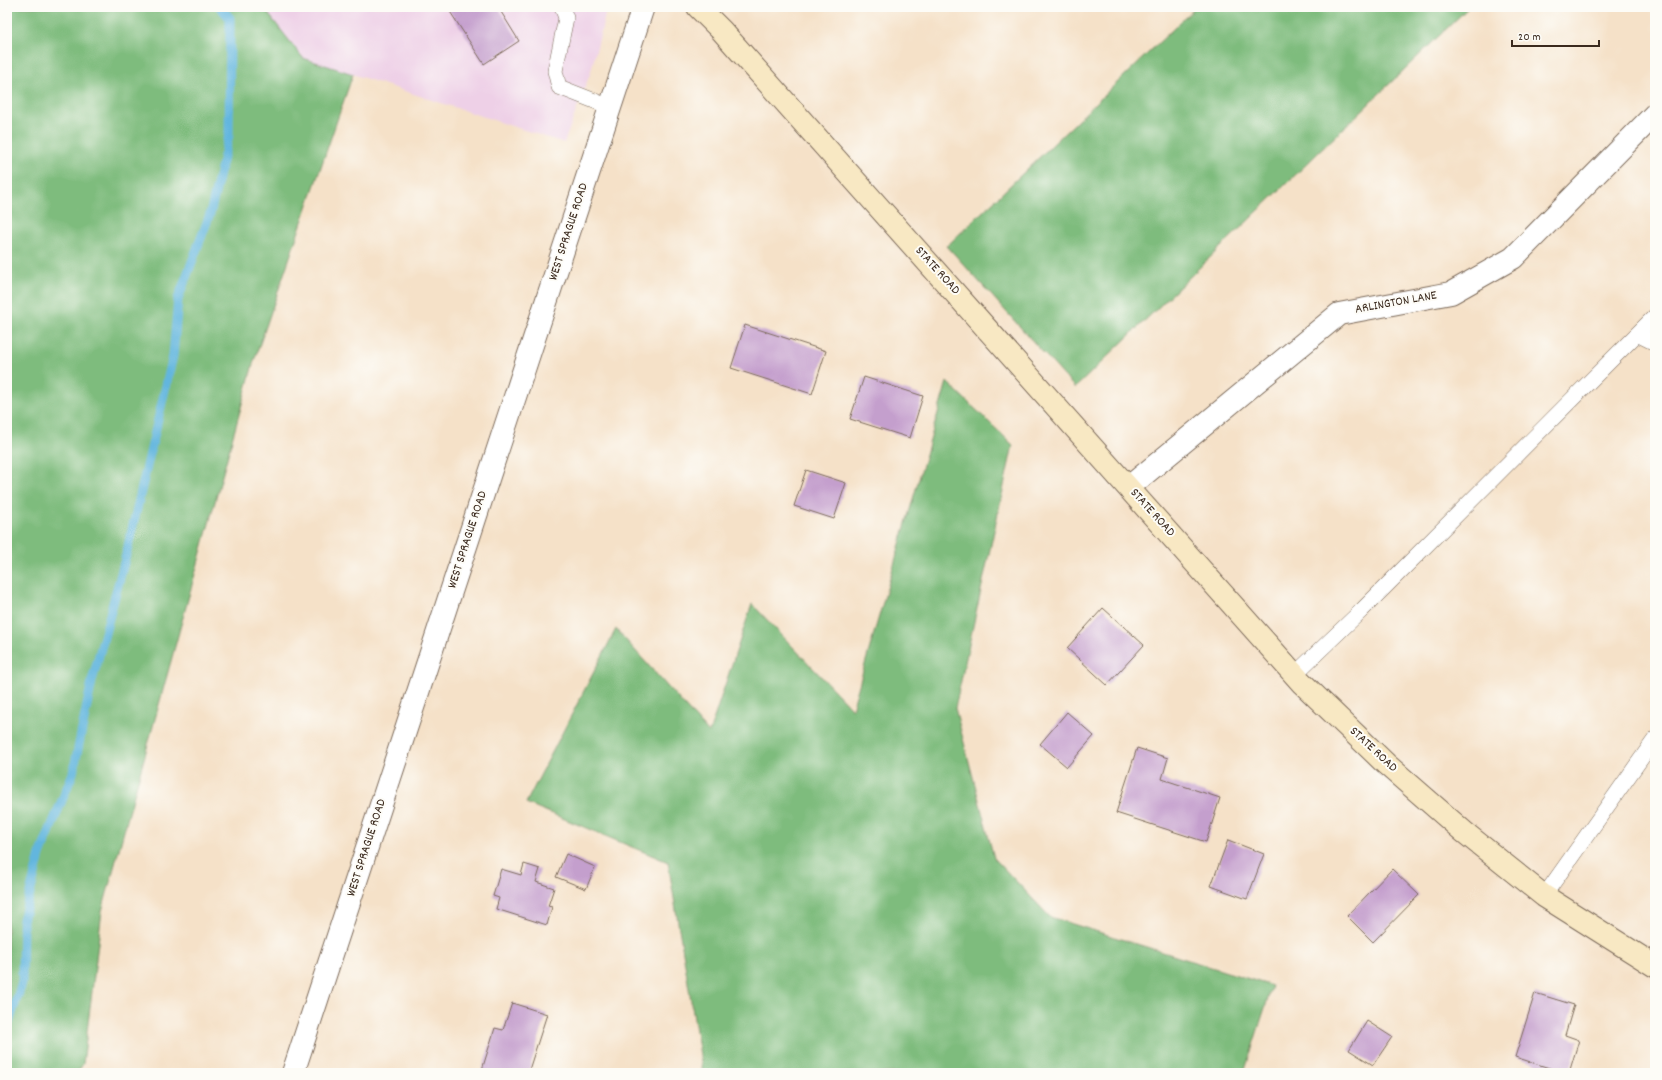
<svg xmlns="http://www.w3.org/2000/svg" width="1662" height="1080" font-family="Dekko,sans-serif">
<style>
.built{fill:#eed0e7}
.forest{fill:#7ebc7d;stroke:#5c734e}
.lines{fill:none;stroke-linecap:round;stroke-linejoin:round}
.stream{stroke:#62b6de;stroke-width:9}
.building{fill:#c49fcd}
.service-casing{stroke:#7c6a5a;stroke-width:16}
.minor-casing{stroke:#7c6a5a;stroke-width:24}
.tertiary-casing{stroke:#7c6a5a;stroke-width:24}
.secondary-casing{stroke:#7c6a5a;stroke-width:24}
.service{stroke:#fff;stroke-width:15}
.minor{stroke:#fff;stroke-width:22}
.tertiary{stroke:#fff;stroke-width:22}
.secondary{stroke:#f8e8c3;stroke-width:22}
.labels{text-anchor:middle;dominant-baseline:central;stroke-width:4;stroke-linejoin:round;paint-order:stroke}
.street-label{font-size:13px;fill:#3b2a1e;stroke:#fdfcf7}
</style>
<rect width="100%" height="100%" fill="#fdfcf7"/>
<filter id="ink" filterUnits="userSpaceOnUse"><feTurbulence type="fractalNoise" baseFrequency=".025" numOctaves="2"/><feDisplacementMap in="SourceGraphic" scale="8" xChannelSelector="R" yChannelSelector="G"/><feConvolveMatrix kernelMatrix="1 2 1 2 8 2 1 2 1" color-interpolation-filters="sRGB"/></filter>
<filter id="wash" filterUnits="userSpaceOnUse"><feTurbulence type="fractalNoise" baseFrequency=".012" numOctaves="4" result="noise"/><feDisplacementMap in="SourceGraphic" scale="16" xChannelSelector="R" yChannelSelector="G"/><feGaussianBlur stdDeviation="0.9" result="paint"/><feColorMatrix in="noise" values="0 0 0 0 0 0 0 0 0 0 0 0 0 0 0 0 0 1.4 0 .05"/><feComposite in="paint" operator="in"/></filter>
<g filter="url(#wash)">
<rect width="100%" height="100%" fill="#f5e1c8"/>
<!-- built -->
<path class="built" d="M263 7H607L591 71 564 143 303 58Z"/>
<!-- forest -->
<path class="forest" d="M7 7H263L303 58 353 74 253 364 102 911 83 1064 77 1073H7Z
M1196 7H1469L1075 388 947 246Z
M947 382 1013 445 955 708 994 858 1050 917 1272 986 1244 1073H703L668 862 526 803 616 629 709 733 752 604 852 709Z"/>
<g class="lines">
<!-- stream -->
<path class="stream" d="M7 1028 22 983 23 920 40 855 73 773 92 681 125 559 173 356 178 299 210 214 229 135 230 18 220 7"/>
</g>
<g id="blocks">
<!-- building -->
<path class="building" d="M447 7H498L519 41 484 64Z
M745 325 826 351 812 394 731 368Z
M864 377 923 396 910 438 850 419Z
M806 470 846 483 834 519 794 506Z
M1103 608 1144 645 1107 685 1067 648Z
M1067 712 1094 736 1067 767 1040 744Z
M1137 748 1168 758 1162 779 1220 798 1206 842 1116 813Z
M1228 840 1264 854 1247 899 1211 886Z
M566 854 595 867 586 889 556 877Z
M524 864 540 869 536 882 554 888 548 906 552 907 547 925 496 909 499 898 493 896 501 869 521 875Z
M1392 869 1419 895 1373 942 1347 916Z
M1535 993 1574 1005 1565 1035 1579 1040 1569 1073H1565L1515 1057Z
M512 1003 547 1014 528 1073H481L495 1028 503 1030Z
M1367 1021 1392 1037 1373 1065 1349 1050Z"/>
</g>
</g>
<g filter="url(#ink)">
<use href="#blocks" fill-opacity="0" stroke="#7c6a5a" stroke-width="1"/>
<g class="lines">
<!-- service casing -->
<g class="service-casing">
<path id="service" d="M562 7 566 18 555 71 559 87 610 107
M1637 334 1655 343
M1295 674 1361 611 1655 316
M1544 896 1655 739"/>
</g>
<!-- minor casing -->
<g class="minor-casing">
<path id="minor" d="M1129 487 1339 314 1451 293 1513 258 1655 114"/>
</g>
<!-- tertiary casing -->
<g class="tertiary-casing">
<path id="tertiary" d="M293 1073 643 7"/>
</g>
<!-- secondary casing -->
<g class="secondary-casing">
<path id="secondary" d="M698 7 722 31 1301 682 1386 764 1464 832 1544 896 1655 966"/>
</g>
<!-- service -->
<use href="#service" class="service"/>
<!-- minor -->
<use href="#minor" class="minor"/>
<!-- tertiary -->
<use href="#tertiary" class="tertiary"/>
<!-- secondary -->
<use href="#secondary" class="secondary"/>
</g>
</g>
<g class="labels">
<!-- street labels -->
<g class="street-label">
<text transform="translate(569 232) rotate(-72)">WEST SPRAGUE ROAD</text>
<text transform="translate(937 271) rotate(48)">STATE ROAD</text>
<text transform="translate(1396 303) rotate(-10)">ARLINGTON LANE</text>
<text transform="translate(1152 513) rotate(48)">STATE ROAD</text>
<text transform="translate(468 540) rotate(-72)">WEST SPRAGUE ROAD</text>
<text transform="translate(1373 750) rotate(43)">STATE ROAD</text>
<text transform="translate(367 848) rotate(-72)">WEST SPRAGUE ROAD</text>
</g>
</g>
<!-- margin -->
<rect width="1662" height="1080" fill="none" stroke="#fdfcf7" stroke-width="24"/>
<!-- scale -->
<path d="M1512 40v6h87v-6" fill="none" stroke="#3b2a1e" stroke-width="2"/>
<text x="1518" y="40" font-size="12" fill="#3b2a1e" stroke="#fdfcf7" stroke-width="3" paint-order="stroke">20 m</text>
</svg>
